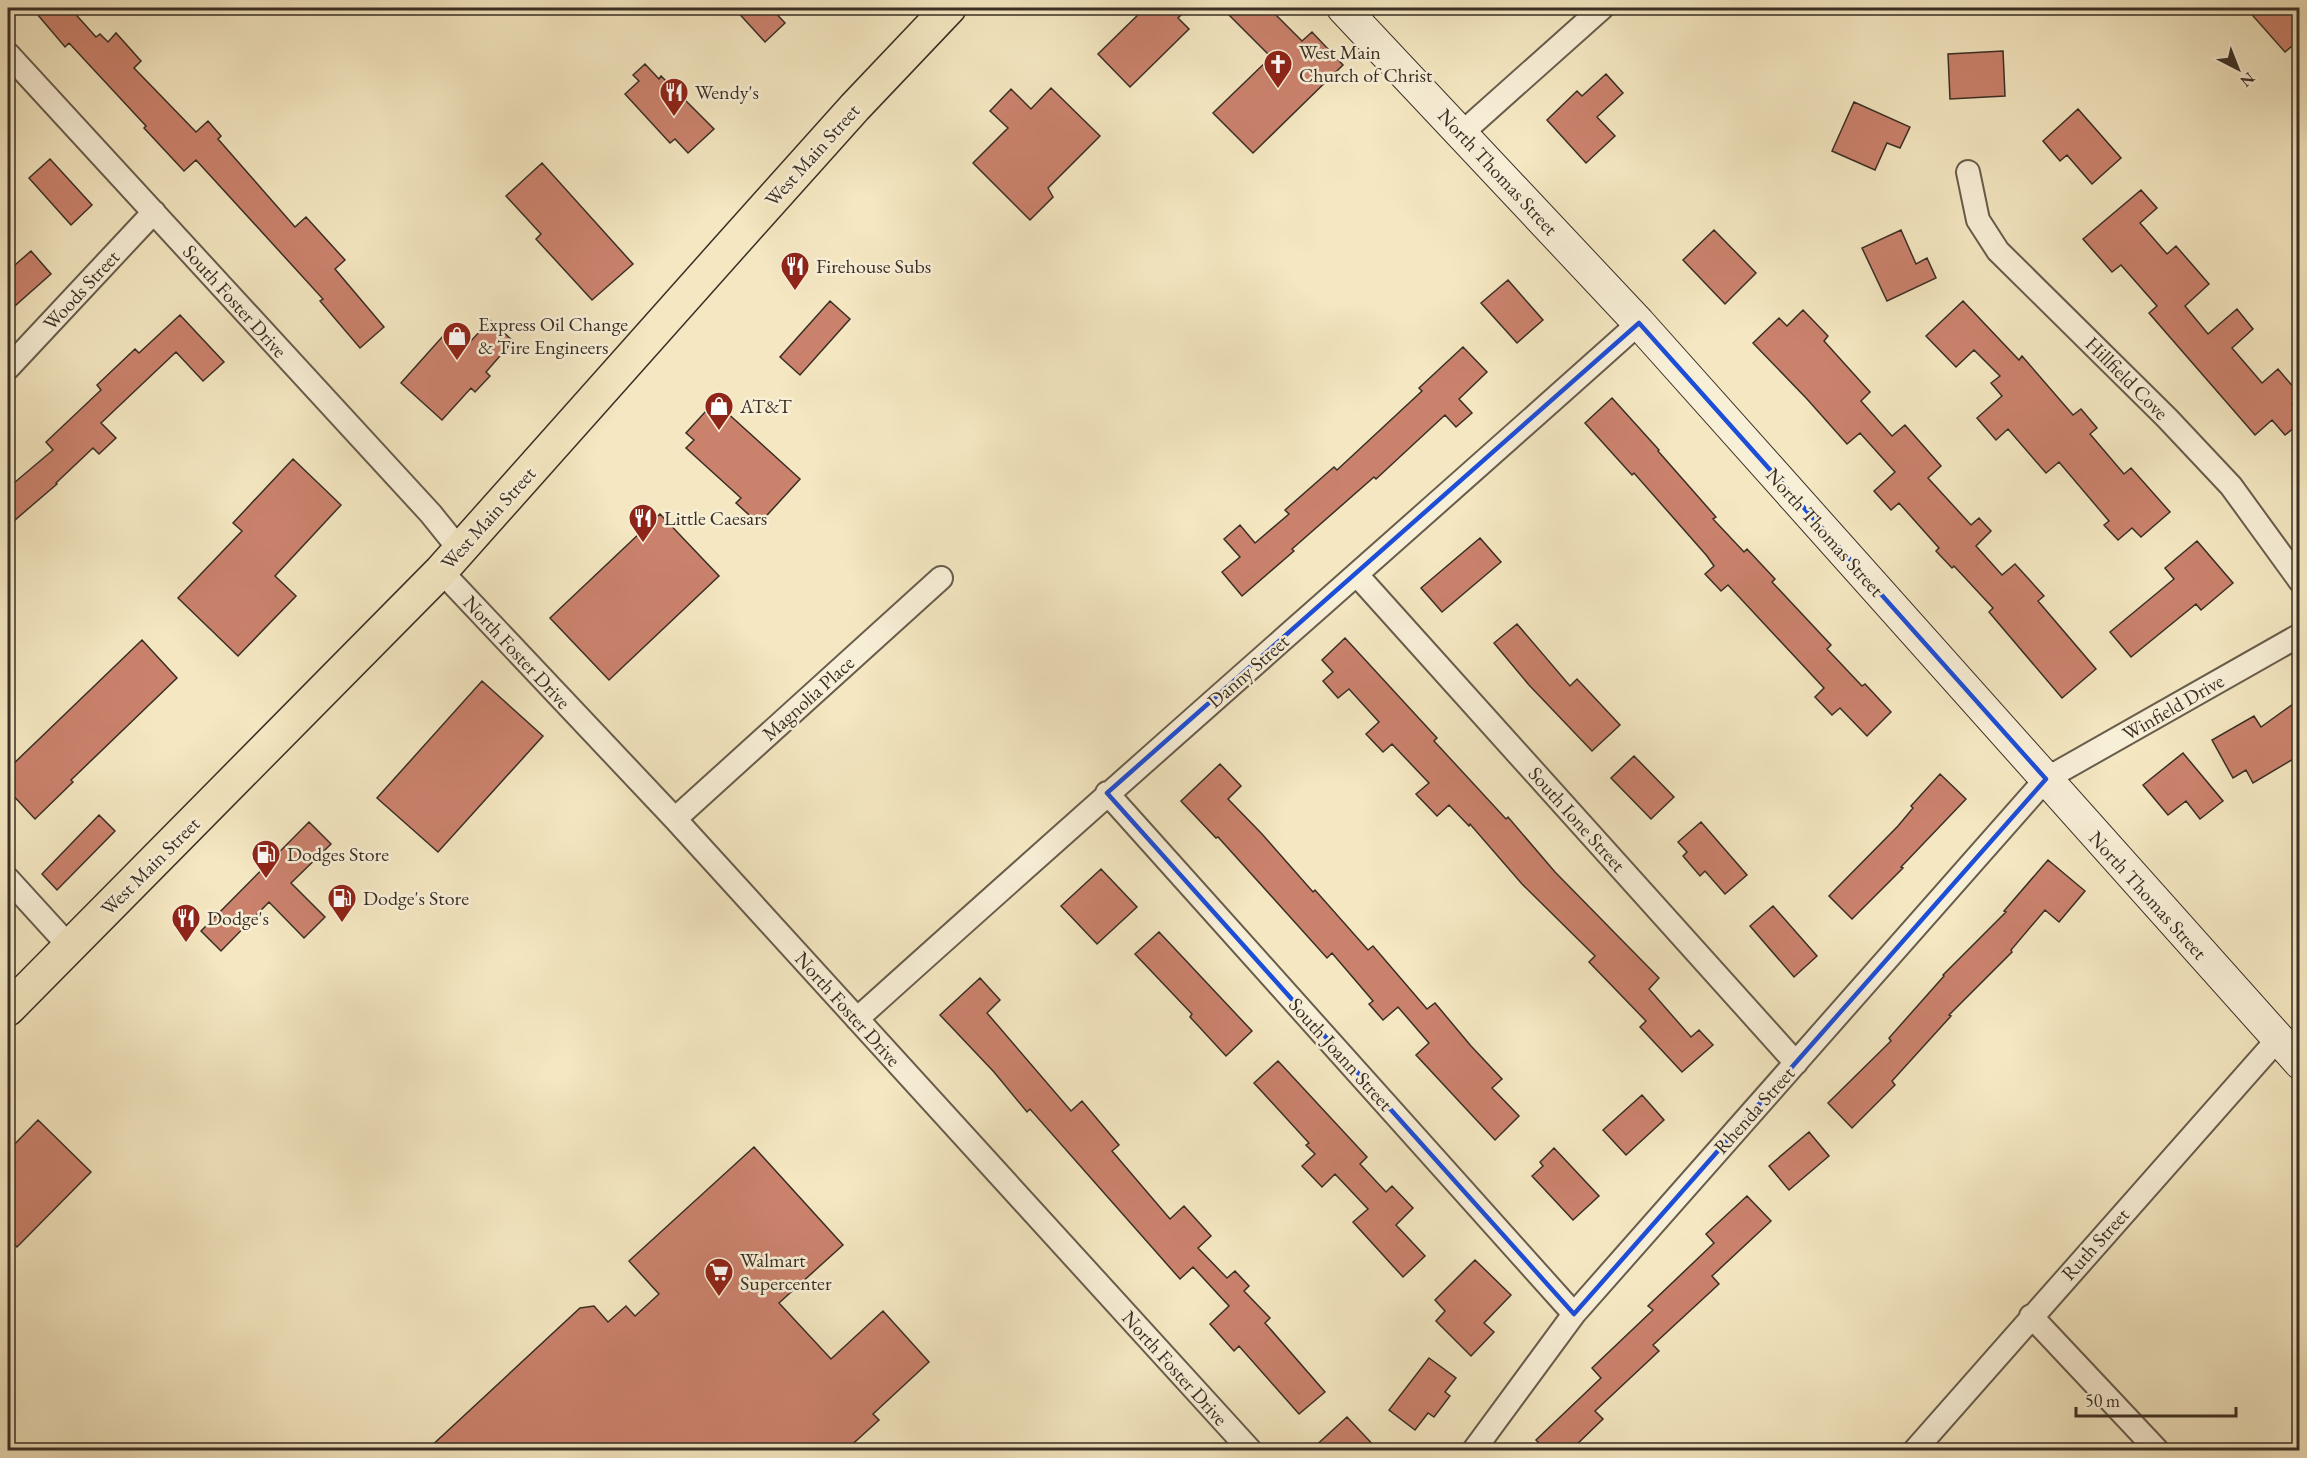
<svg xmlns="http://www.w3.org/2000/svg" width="2307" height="1458" font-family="'EB Garamond',serif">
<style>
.building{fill:#cb826d;stroke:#392f25;stroke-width:1.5}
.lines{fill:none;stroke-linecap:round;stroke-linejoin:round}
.street-casing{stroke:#685d4c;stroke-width:26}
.secondary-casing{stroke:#392f25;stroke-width:34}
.primary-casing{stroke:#392f25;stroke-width:36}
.street{stroke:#f8efd7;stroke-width:22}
.secondary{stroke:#f8efd7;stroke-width:32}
.primary{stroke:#f4e7c1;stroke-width:33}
.marked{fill:none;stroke:#1d4ed8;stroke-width:4.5;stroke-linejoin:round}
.labels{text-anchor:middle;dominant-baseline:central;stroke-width:5;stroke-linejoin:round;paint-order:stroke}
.poi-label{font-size:20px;fill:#392f25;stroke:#f8efd7;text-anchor:start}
.street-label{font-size:20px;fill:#392f25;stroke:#f8efd7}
</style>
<rect width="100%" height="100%" fill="#f4e7c1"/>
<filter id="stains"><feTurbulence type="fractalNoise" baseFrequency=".00333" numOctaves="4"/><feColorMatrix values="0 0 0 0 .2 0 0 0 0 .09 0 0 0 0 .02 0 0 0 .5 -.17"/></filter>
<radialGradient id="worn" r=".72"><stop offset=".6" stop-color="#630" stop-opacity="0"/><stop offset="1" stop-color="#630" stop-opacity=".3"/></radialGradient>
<!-- building -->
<path class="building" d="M47 8H70L96 37 100 34 108 42 116 33 141 61 134 68 196 132 208 121 221 136 218 139 295 227 306 217 345 260 335 269 384 327 360 348 320 301 323 299 196 160 184 171 144 128 146 126 69 43 65 47 38 15Z
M734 8H771L785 23 765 42Z
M1145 8H1188L1178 18 1189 29 1130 87 1098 54Z
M1222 8H1269L1302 41 1312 32 1343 65 1253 153 1213 113 1271 57Z
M2246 8H2300V39L2285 52Z
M2003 51 2005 96 1950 99 1948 54Z
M645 64 659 79 661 76 714 129 688 153 675 139 670 143 625 94 639 81 633 75Z
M1606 74 1623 93 1597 117 1615 136 1586 163 1547 120 1577 91 1582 96Z
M1051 88 1100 136 1048 188 1053 197 1030 220 973 163 1008 128 990 111 1011 89 1031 109Z
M1854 102 1910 127 1900 148 1887 143 1875 170 1832 151Z
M2078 109 2121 158 2092 184 2067 155 2060 161 2043 141Z
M50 159 92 205 71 225 29 178Z
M542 163 633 264 592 300 536 239 541 234 506 196Z
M2141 190 2157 208 2140 223 2167 254 2176 246 2209 284 2185 306 2208 334 2237 309 2253 329 2232 348 2262 383 2278 369 2300 395 2292 404 2300 413V423L2285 435 2272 420 2255 435 2149 313 2157 306 2121 265 2112 272 2083 239Z
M1714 230 1756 273 1725 304 1683 260Z
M1901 230 1916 264 1927 258 1936 278 1887 301 1862 248Z
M31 251 51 274 8 312V271Z
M1508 280 1543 320 1517 343 1481 303Z
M830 301 850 319 800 375 780 357Z
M1963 301 2019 360 2022 356 2073 415 2081 409 2097 428 2090 434 2124 474 2131 468 2170 512 2141 537 2132 528 2118 540 2104 525 2109 521 2059 462 2046 473 2008 429 1996 440 1977 418 2002 396 1991 383 2000 376 1974 350 1956 367 1926 336Z
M1803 310 1828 336 1824 341 1870 392 1861 401 1892 436 1905 425 1941 466 1928 478 1971 525 1979 518 1991 531 1976 546 2002 575 2015 564 2044 596 2038 601 2096 669 2062 698 1989 612 1993 608 1954 566 1952 568 1936 551 1939 548 1899 503 1891 510 1874 491 1895 472 1860 433 1847 444 1807 399 1753 343 1779 318 1787 326Z
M180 315 224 362 203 381 176 352 101 423 116 438 99 454 93 448 56 483 57 484 8 526V488L53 450 46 442 101 390 97 385 135 349 139 353Z
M490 320 513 341 486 372 490 376 475 392 471 388 442 420 401 383 443 336 461 352Z
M1463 347 1487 372 1459 399 1472 413 1456 427 1445 415 1376 479 1374 477 1292 549 1294 551 1242 596 1222 572 1240 557 1224 539 1240 525 1255 543 1289 514 1285 510 1334 467 1337 470 1422 391 1419 388Z
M1612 398 1659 450 1658 451 1716 517 1713 519 1744 552 1747 549 1775 579 1772 582 1831 645 1827 649 1862 686 1865 684 1891 712 1867 736 1840 708 1832 715 1815 697 1824 688 1728 585 1721 591 1705 574 1714 566 1707 556 1634 473 1632 475 1585 423Z
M724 410 800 479 759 524 736 503 741 498 686 448 694 440 686 433 706 411 715 419Z
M293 459 341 505 275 576 296 596 238 656 178 598 242 531 233 523Z
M660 514 719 576 609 680 550 618Z
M1480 538 1501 562 1442 612 1421 588Z
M2197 541 2233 583 2201 610 2196 604 2131 657 2110 632 2174 579 2165 568Z
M1517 624 1570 686 1577 679 1620 725 1592 751 1529 685 1494 643Z
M1345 638 1437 738 1434 741 1506 819 1508 817 1555 872 1659 978 1649 989 1691 1037 1699 1030 1713 1045 1682 1072 1640 1027 1646 1021 1589 962 1595 956 1522 884 1470 824 1469 826 1449 805 1437 816 1416 794 1429 783 1392 744 1383 752 1366 734 1379 722 1349 689 1338 698 1323 681 1333 672 1322 660Z
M142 640 177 678 71 780 73 782 35 819 8 790V769Z
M482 681 543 736 438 852 377 798Z
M2300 699V755L2253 783 2246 770 2233 778 2212 740 2254 716 2261 727Z
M2183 753 2223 801 2200 819 2186 801 2168 815 2143 785Z
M1634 756 1674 797 1651 819 1611 778Z
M1220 764 1241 786 1228 799 1262 834 1313 892 1315 890 1368 950 1373 946 1427 1009 1435 1003 1471 1046 1502 1079 1492 1088 1519 1116 1495 1140 1416 1055 1429 1043 1398 1007 1383 1020 1369 1004 1373 1001 1332 953 1327 958 1218 837 1216 838 1181 801Z
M1940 774 1966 799 1901 867 1903 868 1852 919 1829 896 1898 826 1913 808 1911 806Z
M99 815 115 831 57 890 42 874Z
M309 822 331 844 291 883 325 917 304 938 269 902 221 951 201 931Z
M1701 822 1747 875 1725 894 1705 871 1700 876 1683 856 1687 852 1678 842Z
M2048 860 2085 891 2059 922 2045 910 2011 950 2012 952 1949 1015 1951 1016 1892 1081 1895 1085 1852 1128 1828 1103 1891 1041 1889 1038 1944 976 1943 975 2006 912 2004 911Z
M1101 869 1137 907 1097 944 1061 906Z
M1773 906 1817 956 1794 977 1750 926Z
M1159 932 1252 1031 1226 1056 1190 1017 1192 1014 1135 954Z
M980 978 1000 1000 987 1013 1071 1111 1082 1101 1119 1145 1112 1151 1170 1219 1184 1206 1211 1236 1198 1248 1227 1278 1235 1271 1249 1286 1244 1291 1270 1318 1265 1323 1325 1392 1299 1414 1239 1346 1234 1351 1210 1324 1229 1306 1193 1267 1180 1279 1030 1109 1027 1112 994 1072 940 1015Z
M1278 1061 1367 1157 1360 1164 1386 1192 1392 1186 1413 1208 1396 1225 1425 1256 1403 1277 1353 1222 1368 1209 1335 1174 1322 1187 1302 1166 1315 1154 1306 1145 1309 1143 1254 1083Z
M1642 1095 1664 1120 1626 1155 1603 1130Z
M38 1120 91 1172 17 1247 8 1238V1151Z
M1809 1132 1829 1156 1789 1190 1769 1166Z
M754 1147 843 1245 779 1303 831 1359 883 1311 929 1362 873 1414 879 1420 846 1450H427L580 1308 594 1306 608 1322 626 1306 635 1316 659 1294 629 1261Z
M1554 1148 1599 1196 1573 1220 1532 1176 1543 1166 1540 1162Z
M1747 1196 1771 1221 1712 1276 1719 1284 1653 1345 1659 1351 1595 1411 1603 1419 1571 1450H1546L1536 1440 1601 1378 1592 1368 1653 1310 1648 1306 1714 1243 1706 1234Z
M1475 1260 1511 1295 1484 1323 1494 1332 1471 1356 1436 1321 1445 1311 1435 1300Z
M1429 1358 1456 1378 1445 1392 1450 1396 1434 1417 1428 1413 1415 1430 1389 1410Z
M1347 1417 1378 1450H1311Z"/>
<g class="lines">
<!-- street casing -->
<g class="street-casing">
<path id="street" d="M8 54 431 514 460 550
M1462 133 1602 8
M1968 172 1978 220 1998 251 2167 418 2231 486 2300 581
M8 368 154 212
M441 571 675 819 1250 1450
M1357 575 1796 1063
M1107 793 1574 1314
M675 819 941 578
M8 879 70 947
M857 1019C1116 785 1379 556 1639 323
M2031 1316 2157 1450
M1474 1450 1574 1314 2046 779 2300 635
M1915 1450 2277 1040"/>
</g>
<!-- secondary casing -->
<g class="secondary-casing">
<path id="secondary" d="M1343 8 1639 323 2300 1063"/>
</g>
<!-- primary casing -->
<g class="primary-casing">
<path id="primary" d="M8 1009 441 571 726 251 855 107 949 8"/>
</g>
<!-- street -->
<use href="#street" class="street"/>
<!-- secondary -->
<use href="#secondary" class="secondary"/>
<!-- primary -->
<use href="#primary" class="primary"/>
</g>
<!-- marked area -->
<path class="marked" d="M1639 323 2046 779 1574 1314 1107 793Z"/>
<!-- icons -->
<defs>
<g id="church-pin" transform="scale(1.5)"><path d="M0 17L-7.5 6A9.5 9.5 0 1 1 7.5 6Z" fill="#8f2418" stroke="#f8efd7"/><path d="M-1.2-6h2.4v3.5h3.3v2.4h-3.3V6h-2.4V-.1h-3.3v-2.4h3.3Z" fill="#fff"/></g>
<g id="restaurant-pin" transform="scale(1.5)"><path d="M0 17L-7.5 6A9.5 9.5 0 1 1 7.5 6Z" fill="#8f2418" stroke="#f8efd7"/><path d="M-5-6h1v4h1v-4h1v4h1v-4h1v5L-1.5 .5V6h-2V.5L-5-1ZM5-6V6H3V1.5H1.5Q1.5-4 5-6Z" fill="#fff"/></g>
<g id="shop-pin" transform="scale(1.5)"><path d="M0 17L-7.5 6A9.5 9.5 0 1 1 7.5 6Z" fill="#8f2418" stroke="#f8efd7"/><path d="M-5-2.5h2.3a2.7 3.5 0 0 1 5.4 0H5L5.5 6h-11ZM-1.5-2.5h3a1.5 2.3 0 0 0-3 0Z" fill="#fff"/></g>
<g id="fuel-pin" transform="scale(1.5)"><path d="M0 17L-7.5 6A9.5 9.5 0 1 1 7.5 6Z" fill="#8f2418" stroke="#f8efd7"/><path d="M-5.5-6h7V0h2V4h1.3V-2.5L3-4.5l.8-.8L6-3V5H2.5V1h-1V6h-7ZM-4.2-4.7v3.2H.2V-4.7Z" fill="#fff"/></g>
<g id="supermarket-pin" transform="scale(1.5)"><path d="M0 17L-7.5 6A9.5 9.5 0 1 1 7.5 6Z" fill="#8f2418" stroke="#f8efd7"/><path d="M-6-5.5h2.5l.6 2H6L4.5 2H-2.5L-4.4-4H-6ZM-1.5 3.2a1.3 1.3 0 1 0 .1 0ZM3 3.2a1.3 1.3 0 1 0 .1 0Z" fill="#fff"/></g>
</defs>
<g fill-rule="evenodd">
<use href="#church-pin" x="1278" y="64"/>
<use href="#restaurant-pin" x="674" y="92"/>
<use href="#restaurant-pin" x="795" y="266"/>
<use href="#shop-pin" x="457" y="336"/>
<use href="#shop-pin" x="719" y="406"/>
<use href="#restaurant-pin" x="643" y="518"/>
<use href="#fuel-pin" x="266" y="854"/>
<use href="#fuel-pin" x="342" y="898"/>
<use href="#restaurant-pin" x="186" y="918"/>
<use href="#supermarket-pin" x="719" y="1272"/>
</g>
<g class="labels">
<!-- poi labels -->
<g class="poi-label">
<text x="1299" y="52">West Main<tspan x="1299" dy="23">Church of Christ</tspan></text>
<text x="695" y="92">Wendy's</text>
<text x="816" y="266">Firehouse Subs</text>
<text x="478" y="324">Express Oil Change<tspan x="478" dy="23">&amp; Tire Engineers</tspan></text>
<text x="740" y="406">AT&amp;T</text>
<text x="664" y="518">Little Caesars</text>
<text x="287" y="854">Dodges Store</text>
<text x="363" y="898">Dodge's Store</text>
<text x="207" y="918">Dodge's</text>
<text x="740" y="1260">Walmart<tspan x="740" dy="23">Supercenter</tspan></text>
</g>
<!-- street labels -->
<g class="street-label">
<text transform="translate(812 155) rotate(-48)">West Main Street</text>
<text transform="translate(1498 172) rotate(47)">North Thomas Street</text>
<text transform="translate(81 290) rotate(-47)">Woods Street</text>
<text transform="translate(235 301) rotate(48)">South Foster Drive</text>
<text transform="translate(2127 378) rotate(45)">Hillfield Cove</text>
<text transform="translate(488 518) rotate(-48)">West Main Street</text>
<text transform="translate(1825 532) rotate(48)">North Thomas Street</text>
<text transform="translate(517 652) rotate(47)">North Foster Drive</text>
<text transform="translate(1248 671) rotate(-41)">Danny Street</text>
<text transform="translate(808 698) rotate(-42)">Magnolia Place</text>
<text transform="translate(2173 707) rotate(-30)">Winfield Drive</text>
<text transform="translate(1577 819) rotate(48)">South Ione Street</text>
<text transform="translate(150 866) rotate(-45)">West Main Street</text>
<text transform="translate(2148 895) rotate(48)">North Thomas Street</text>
<text transform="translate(848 1009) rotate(48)">North Foster Drive</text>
<text transform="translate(1341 1054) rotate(48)">South Joann Street</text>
<text transform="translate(1754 1110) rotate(-48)">Rhenda Street</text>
<text transform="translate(2095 1244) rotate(-48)">Ruth Street</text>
<text transform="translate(1175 1368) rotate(48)">North Foster Drive</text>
</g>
</g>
<!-- margin -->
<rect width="2307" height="1458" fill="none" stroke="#f4e7c1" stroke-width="30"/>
<rect x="9" y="9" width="2289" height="1440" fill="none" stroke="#392f25" stroke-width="3"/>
<rect x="15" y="15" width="2277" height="1428" fill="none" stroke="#392f25" stroke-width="1.5"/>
<!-- north arrow -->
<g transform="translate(2238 69) rotate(138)" stroke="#f8efd7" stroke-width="4.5" paint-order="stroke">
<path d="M0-4.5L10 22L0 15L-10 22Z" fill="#392f25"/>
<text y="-9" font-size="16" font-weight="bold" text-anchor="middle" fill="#392f25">N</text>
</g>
<!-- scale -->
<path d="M2076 1407v9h160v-9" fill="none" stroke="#392f25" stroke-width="3"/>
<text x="2085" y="1407" font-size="18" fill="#392f25" stroke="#f8efd7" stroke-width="4.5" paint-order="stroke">50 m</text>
<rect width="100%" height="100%" filter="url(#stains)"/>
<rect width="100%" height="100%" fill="url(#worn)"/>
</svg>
